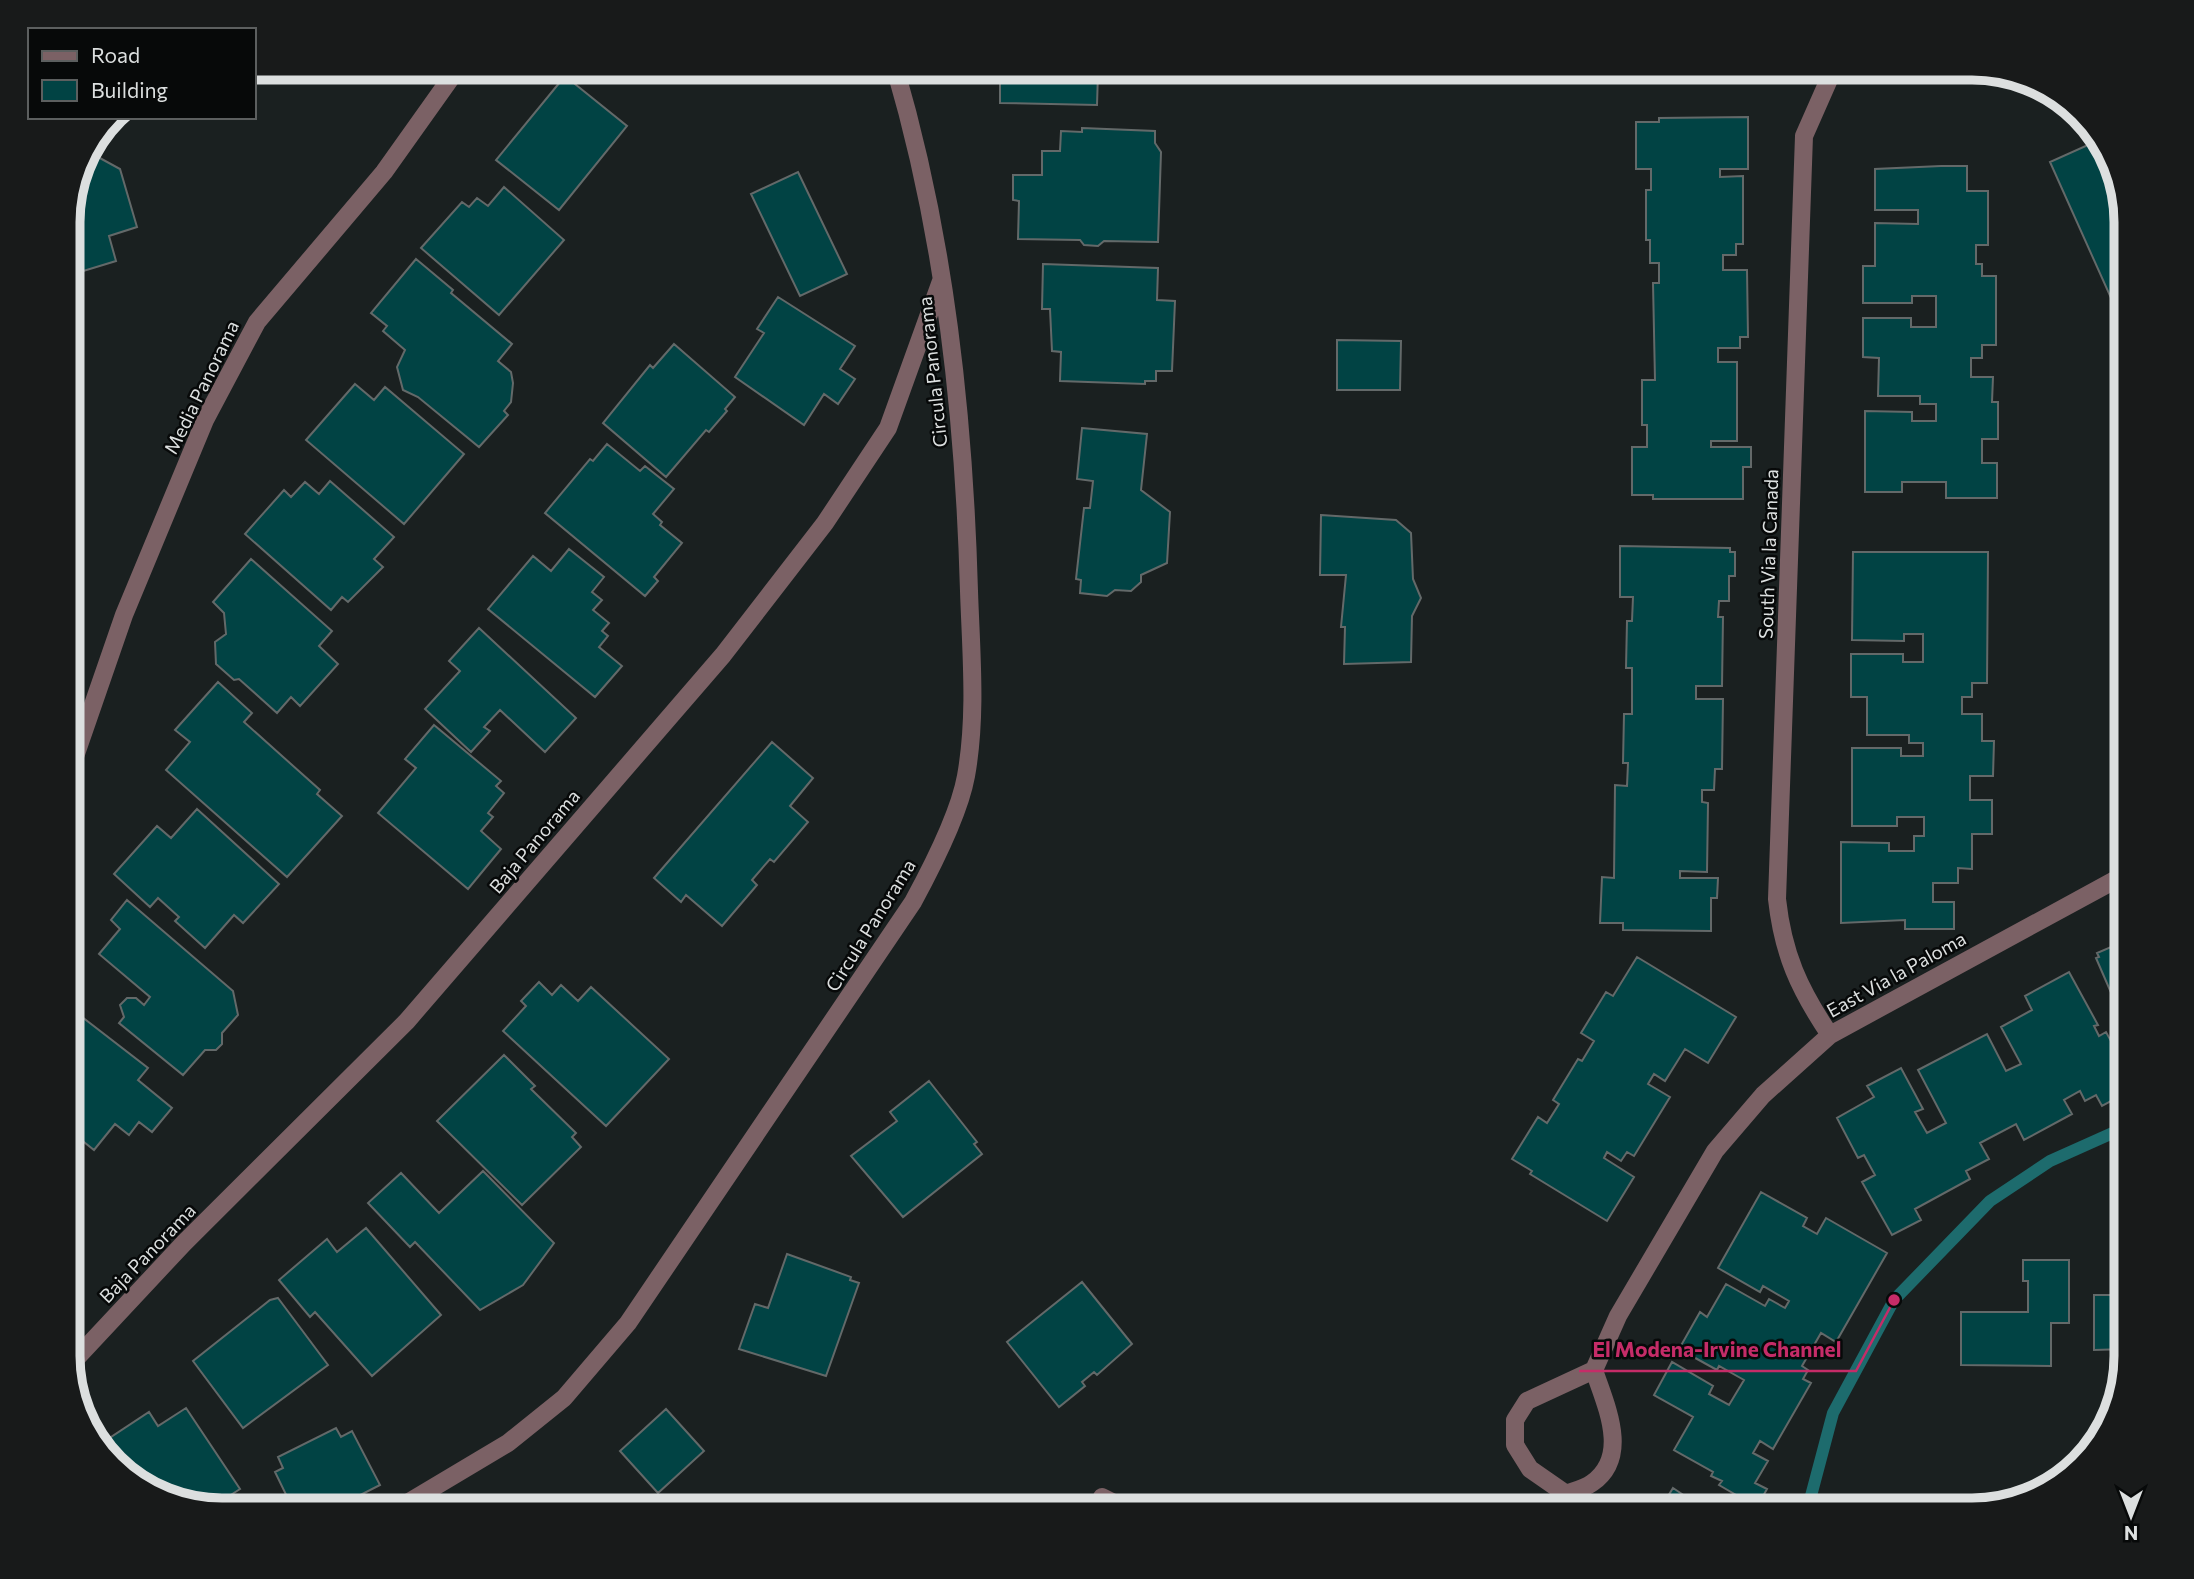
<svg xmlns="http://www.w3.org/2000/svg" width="2194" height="1579" font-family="Commissioner,sans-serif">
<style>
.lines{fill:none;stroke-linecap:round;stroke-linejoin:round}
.stream{stroke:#1d6b6d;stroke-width:12}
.building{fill:#014344;stroke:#636969;stroke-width:2}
.minor{stroke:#7b6165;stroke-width:18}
.labels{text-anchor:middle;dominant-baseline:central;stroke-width:5;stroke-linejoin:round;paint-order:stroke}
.street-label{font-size:19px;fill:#dcdfdf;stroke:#070909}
.rim{fill:none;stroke:#dcdfdf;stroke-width:9}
.leader{fill:none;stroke:#c52c68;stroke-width:2.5}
.callout-dot{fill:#c52c68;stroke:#070909;stroke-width:2.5}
.callout-label{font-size:21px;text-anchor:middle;font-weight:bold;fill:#c52c68;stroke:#070909;stroke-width:5;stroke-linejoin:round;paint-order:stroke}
</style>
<rect width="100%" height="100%" fill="#1a2020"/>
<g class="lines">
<!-- stream -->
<path class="stream" d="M1807 1511 1833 1413 1894 1300 1990 1201 2050 1161 2126 1127"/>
</g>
<!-- building -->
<path class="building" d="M1015 68H1112V73H1098L1097 105 1000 103V76H1015Z
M565 76 627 126 559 210 496 160Z
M1748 117V169H1720V177L1743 176V244H1736V255H1723V270H1747L1748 337H1740V348H1718V362H1737V441H1711V447H1751V467H1743V499H1653V495H1632V447H1647V425H1642V380H1655L1653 283H1659V263H1650V240H1646V190H1651V169H1636V122H1659V118Z
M1082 128 1155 131V143L1161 152 1158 242 1104 241 1098 246 1084 245 1080 240 1018 239 1019 201 1013 200V175H1042V151H1060L1061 131 1082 132Z
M2099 140 2110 154 2126 222V315L2120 318 2050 162Z
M87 151 120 169 137 227 109 236 116 261 80 272 72 245 69 246V212Z
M1941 166H1967V191H1988V245H1976V264H1982V276H1996V345H1982V358H1971V377H1993L1992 402H1998V439H1982V463H1997V498H1946V482H1902V492H1865V411L1912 412V421H1936V404H1920V396H1878L1879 358 1863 357V318H1911V327H1936V296H1912V303H1863V266H1875V223L1918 224V210H1875V169Z
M798 172 847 274 800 296 751 194Z
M504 187 564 240 499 315 421 248 462 202 469 207 477 198 488 206Z
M416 259 453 290 451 293 512 344 498 361 511 372 513 383 511 402 504 411 508 415 479 447 418 397 403 390 397 367 405 350 383 331 387 326 371 313Z
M1043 264 1158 268 1157 300 1175 301 1172 371H1156V381H1145V384L1060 381 1061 352 1052 351 1050 309H1042Z
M778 297 855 346 840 369 855 379 838 404 824 394 804 425 735 377 764 333 757 329Z
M1337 340 1401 341 1400 390H1337Z
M674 344 735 397 725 409 727 411 709 432 706 430 666 477 603 423 650 365 653 368Z
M355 384 374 400 385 387 464 454 404 524 306 440Z
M1082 428 1147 434 1141 490 1170 512 1167 563 1141 575V582L1131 591 1115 590 1107 596 1080 593 1081 580 1076 579 1084 508H1090L1093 481 1077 479Z
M607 444 640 471 645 466 674 489 653 514 662 522 660 525 682 543 654 577 658 581 645 596 545 513 590 459 593 461Z
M330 481 394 537 374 559 383 567 348 602 342 597 331 610 245 534 284 490 291 497 305 482 319 494Z
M1321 515 1396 520 1411 533 1413 579 1421 598 1412 616 1411 662 1344 664 1345 627H1341L1346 575H1320Z
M1620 546 1730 548V552H1735V576H1729V601H1719L1718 617H1723L1722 686H1696V699H1723L1722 769H1715L1714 790H1702V802L1708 803 1707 872 1680 871V878H1718L1717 898H1711V931L1623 930V923H1600L1602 877 1614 878 1615 785 1627 786 1628 763H1623L1624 714H1632V668H1626L1627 621H1632L1633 597H1620Z
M569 549 604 577 592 592 602 600 593 610 609 623 602 631 608 636 599 647 622 666 595 697 488 609 533 556 551 571Z
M1853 552H1988L1987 683H1972V697H1962V714H1982V741H1994L1993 776H1970V800H1992V834H1972V869L1958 868V883H1933V902H1954V929H1905V920L1841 923V842L1889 843V851H1914V836H1924V817H1897V826H1852V748H1901V756H1923V743H1909V735H1867V697H1851V654H1903V662H1923V634H1904V641L1852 640Z
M251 559 332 631 319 646 338 664 300 706 291 697 277 713 239 679 234 680 216 664 215 642 226 634 224 613 213 602Z
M479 628 576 718 545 752 500 710 484 727 490 731 471 752 425 709 460 671 449 661Z
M218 682 252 713 244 722 320 790 317 794 342 816 287 877 166 770 190 742 175 730Z
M434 725 501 781 496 786 504 793 488 813 493 817 481 831 501 849 468 889 378 813 416 768 405 759Z
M772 742 813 778 790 806 808 822 774 862 770 859 752 880 757 885 722 926 686 895 681 902 654 878Z
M197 809 279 884 243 923 234 915 205 948 175 921 179 917 158 898 150 907 114 874 157 826 171 838Z
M127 900 233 991 238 1015 222 1033V1044L216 1050H205L183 1075 119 1023 124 1017 120 1005 127 998H136L144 1005 150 997 99 954 120 929 111 920Z
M2118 944 2120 949 2126 947V1027L2096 958 2099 957 2097 953Z
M1637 957 1736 1017 1708 1063 1685 1049 1665 1081 1654 1074 1648 1084 1670 1097 1634 1156 1627 1152 1621 1161 1607 1152 1604 1158 1634 1177 1607 1221 1530 1174 1532 1171 1512 1159 1538 1117 1547 1123 1559 1104 1553 1100 1578 1059 1582 1061 1594 1041 1581 1033 1606 992 1613 996Z
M2069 972 2098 1025 2094 1026 2099 1036 2106 1032 2126 1068V1093L2102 1106 2096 1095 2085 1101 2080 1091 2064 1100 2072 1114 2024 1140 2016 1124 1980 1143 1989 1159 1966 1171 1970 1179 1915 1209 1921 1220 1892 1235 1862 1182 1875 1175 1864 1155 1858 1158 1837 1118 1874 1097 1867 1086 1901 1068 1923 1109 1915 1112 1927 1133 1946 1123 1918 1070 1987 1034 2006 1071 2021 1064 2001 1027 2032 1010 2025 996Z
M539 982 552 995 561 985 578 1001 591 987 669 1059 606 1126 503 1031 526 1006 521 1001Z
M73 1010 148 1068 138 1080 172 1108 152 1132 139 1122 129 1135 115 1124 94 1150 69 1130V1016Z
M504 1055 535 1086 531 1089 576 1133 572 1137 581 1147 522 1205 437 1121Z
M929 1081 977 1142 974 1144 982 1154 903 1217 851 1156 897 1121 890 1112Z
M483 1171 554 1243 523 1285 480 1310 415 1242 410 1247 368 1203 401 1173 439 1213Z
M1761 1192 1807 1218 1803 1226 1817 1234 1826 1218 1887 1253 1836 1342 1821 1333 1802 1366 1808 1370 1803 1379 1811 1383 1773 1449 1760 1441 1753 1453 1768 1461 1755 1483 1767 1489 1757 1507 1719 1485 1722 1481 1711 1476 1713 1472 1674 1450 1693 1417 1654 1395 1672 1362 1713 1386 1709 1394 1729 1405 1744 1380 1719 1366 1717 1370 1679 1349 1700 1312 1707 1317 1726 1284 1765 1306 1769 1299 1785 1308 1789 1301 1763 1286 1760 1292 1718 1268Z
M366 1228 441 1315 372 1376 315 1312 310 1317 279 1280 327 1239 337 1252Z
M787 1254 851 1277 850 1280 859 1283 826 1376 739 1349 755 1304 768 1308Z
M2023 1260H2069V1323H2051V1366L1961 1365V1312H2028V1281H2023Z
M1082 1282 1132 1344 1097 1375 1094 1372 1082 1382 1085 1386 1059 1407 1007 1342Z
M2094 1295H2126V1349L2094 1350Z
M278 1298 328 1365 243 1428 193 1361 270 1300Z
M186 1408 240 1489 212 1507 129 1479 99 1445 149 1412 158 1426Z
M666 1409 704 1451 658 1493 620 1451Z
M336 1428 341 1437 352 1431 380 1485 329 1511H294L275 1472 283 1468 278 1457Z
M1673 1488 1706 1510 1711 1503 1723 1511H1659Z"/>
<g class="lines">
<!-- minor -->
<path class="minor" d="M69 774 124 615 205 420 257 322 384 172 458 68
M1830 1035C1799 989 1783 954 1777 899L1804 136 1834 68
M69 1366 184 1243 407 1021 723 655 825 523 888 428 941 281
M1594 1370 1618 1316 1715 1151 1763 1095 1830 1035 2126 874
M1566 1494 1530 1469 1515 1445V1420L1527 1401 1594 1370
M1566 1494C1574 1491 1585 1488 1592 1483 1631 1456 1605 1404 1594 1370
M1102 1497 1130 1511
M394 1511 508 1443 564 1398 628 1323 913 902C932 867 959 815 966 776 977 715 971 652 969 591 964 415 945 238 895 68"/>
</g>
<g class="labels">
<!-- street labels -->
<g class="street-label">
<text transform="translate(932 372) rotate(-96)">Circula Panorama</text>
<text transform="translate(201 387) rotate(-64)">Media Panorama</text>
<text transform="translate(1768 554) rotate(-88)">South Via la Canada</text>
<text transform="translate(534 841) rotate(-50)">Baja Panorama</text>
<text transform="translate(870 925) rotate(-58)">Circula Panorama</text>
<text transform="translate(1896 974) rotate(-29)">East Via la Paloma</text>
<text transform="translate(147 1253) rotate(-46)">Baja Panorama</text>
</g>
</g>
<!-- crop -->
<path d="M0 0H2194V1579H0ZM222 80H1972A142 142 0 0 1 2114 222V1356A142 142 0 0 1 1972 1498H222A142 142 0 0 1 80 1356V222A142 142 0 0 1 222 80Z" fill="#181a1a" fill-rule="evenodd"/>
<path class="rim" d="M222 80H1972A142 142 0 0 1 2114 222V1356A142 142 0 0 1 1972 1498H222A142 142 0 0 1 80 1356V222A142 142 0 0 1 222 80Z"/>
<!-- callouts -->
<path class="leader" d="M1894 1300L1856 1371H1579"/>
<circle class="callout-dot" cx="1894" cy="1300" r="7"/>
<g class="callout-label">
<text x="1717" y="1357">El Modena-Irvine Channel</text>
</g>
<!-- legend -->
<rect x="28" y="28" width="228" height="91" fill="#070909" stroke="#5c5f5f" stroke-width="2"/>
<rect x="42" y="51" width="35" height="10" fill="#7b6165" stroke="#5c5f5f" stroke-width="2"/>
<text x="91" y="63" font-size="21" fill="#dcdfdf">Road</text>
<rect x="42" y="80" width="35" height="21" fill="#014344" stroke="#5c5f5f" stroke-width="2"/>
<text x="91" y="98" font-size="21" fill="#dcdfdf">Building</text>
<!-- north arrow -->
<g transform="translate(2131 1516) rotate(180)" stroke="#070909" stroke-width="5" paint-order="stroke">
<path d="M0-5L12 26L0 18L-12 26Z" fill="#dcdfdf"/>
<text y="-10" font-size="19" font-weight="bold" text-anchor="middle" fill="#dcdfdf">N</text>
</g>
</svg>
